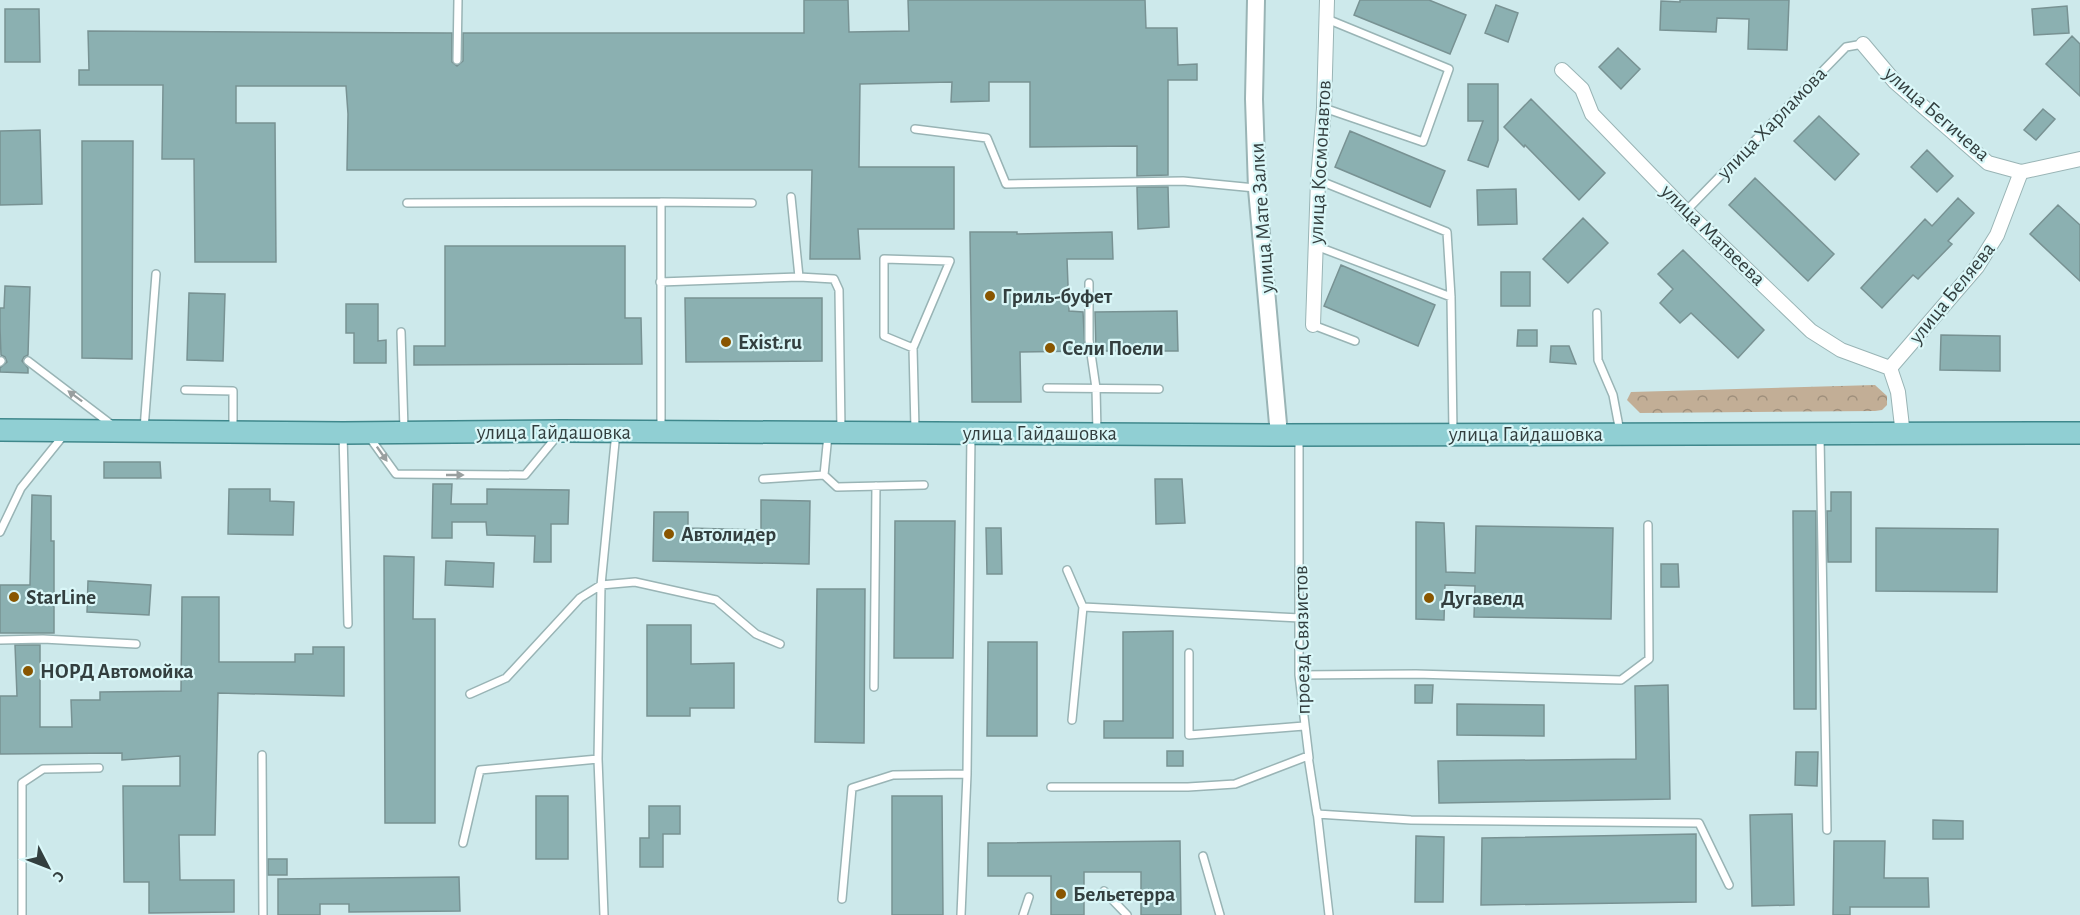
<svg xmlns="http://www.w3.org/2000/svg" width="2080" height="915" font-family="'Alegreya Sans',sans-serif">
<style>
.forest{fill:url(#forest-crowns)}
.building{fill:#8bb0b1;stroke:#789293;stroke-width:1.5}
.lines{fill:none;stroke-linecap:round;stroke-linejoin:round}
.service-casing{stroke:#99b4b5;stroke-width:10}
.minor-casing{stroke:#99b4b5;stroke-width:16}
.tertiary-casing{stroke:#99b4b5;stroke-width:20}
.primary-casing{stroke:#3f888c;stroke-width:24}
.service{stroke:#fff;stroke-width:7}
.minor{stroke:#fff;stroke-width:14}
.tertiary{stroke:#fff;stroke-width:16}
.primary{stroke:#90cfd3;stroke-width:21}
.oneway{fill:#999f9f}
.poi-dot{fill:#895600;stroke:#daf7f8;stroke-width:2}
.labels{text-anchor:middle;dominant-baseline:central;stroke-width:4.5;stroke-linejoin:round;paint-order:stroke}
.street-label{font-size:21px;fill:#333f3f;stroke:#daf7f8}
.poi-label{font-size:21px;font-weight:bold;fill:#333f3f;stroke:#daf7f8;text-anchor:start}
</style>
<defs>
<pattern id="forest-crowns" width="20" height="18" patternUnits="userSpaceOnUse" patternTransform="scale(1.5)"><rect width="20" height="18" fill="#c2ae96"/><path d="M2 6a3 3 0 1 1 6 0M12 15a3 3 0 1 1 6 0" fill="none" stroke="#9e8f7c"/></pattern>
</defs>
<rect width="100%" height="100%" fill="#cde9eb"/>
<!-- forest -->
<path class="forest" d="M1875 385 1887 396V405L1882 410 1875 411 1640 413 1627 400 1631 392Z"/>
<!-- building -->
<path class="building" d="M804 0H848L849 32 909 31 908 0H1145L1146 28H1177L1178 65 1197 64V80H1168V175L1137 176V146L1030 147V82H989V101L951 102 952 82 860 84 859 167H954V229H858L860 259H810L812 170H347L348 114 346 86H236V123H275L276 262H195L194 159H162L163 85H79V70H89L88 31 447 33H452V62L457 66 463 61V33H804Z
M1360 0H1429L1466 15 1450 54 1354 15Z
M1680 0H1789L1787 50 1748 49 1749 19 1717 18 1716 32 1660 30 1661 1 1680 2Z
M1496 5 1518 13 1508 42 1485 33Z
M2067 6 2069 33 2034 35 2032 9Z
M5 9H39L40 62H5Z
M2072 36 2080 44V96L2046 64Z
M1618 48 1640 69 1621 89 1599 67Z
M1468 84H1498V140L1488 167 1468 160 1483 121H1468Z
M1531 99 1605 173 1579 200 1525 145 1524 147 1504 127Z
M2043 109 2055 119 2036 140 2024 130Z
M1819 116 1859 154 1835 180 1794 141Z
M40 130 42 204 0 205V131Z
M1350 131 1445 171 1430 207 1335 167Z
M82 141H133L132 359 82 358Z
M1927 150 1953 176 1937 192 1911 167Z
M1755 178 1834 254 1808 281 1729 205Z
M1137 187H1168L1169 227 1138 229Z
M1516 189 1517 224 1478 225 1477 190Z
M1958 198 1974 213 1948 241 1952 244 1918 279 1913 275 1882 308 1861 288 1925 219 1932 226Z
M2058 205 2080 225V281L2030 234Z
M1583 218 1608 243 1568 283 1543 259Z
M970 232H1017V234L1112 232 1113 259H1067L1069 311 1083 312 1085 351 1020 352 1021 402H972Z
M445 246H625V318H641L642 364 414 365V346H445Z
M1683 250 1764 330 1738 358 1691 313 1680 323 1660 303 1673 289 1658 274Z
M1341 265 1435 305 1418 346 1324 306Z
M1501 272H1530V306H1501Z
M5 286 30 287 28 355 24 357 22 361 28 368V373L0 372V368L7 362 5 357 1 355 0 328V308H4Z
M189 293 225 294 223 361 187 360Z
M685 298H822V361L686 362Z
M346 304H378V341L386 340V363H354V333H346Z
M1177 311 1178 351H1096L1095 312Z
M1518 330H1537V346H1517Z
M1941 335 2000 336V371L1940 370Z
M1551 346H1569L1576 364 1550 362Z
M104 462H160L161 478H104Z
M1155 479H1182L1185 523 1156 524Z
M433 484H452L451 504H487V489L569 490 568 524H551V562H534L535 536 487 535 486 522H452V538H432Z
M229 489H270V501L294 502 293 535 228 534Z
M1831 492H1851V562H1828L1827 511H1831Z
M32 495 51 496V541H54V633H0V585H30Z
M761 500 810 501 809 564 653 561 654 512H688V528L761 530Z
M1793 511H1816V709H1794Z
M895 521H955L953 658H894Z
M1416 522 1444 523 1446 572 1475 573 1476 526 1613 528 1611 619 1474 617 1475 586 1445 585 1444 620 1416 619Z
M986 528H1001L1002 574H987Z
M1876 528 1998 529 1997 592 1876 591Z
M384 556 414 557 413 619H435V823H385Z
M446 561 494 563 493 587 445 585Z
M1661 564H1678L1679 587H1661Z
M88 581 151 585 149 615 87 612Z
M817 589H865L864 743 815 742Z
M182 597H219V662H295V654H313V647H344V696L218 693 215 835H179L180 880H234V912L149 913V882H124L123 786H180V756L122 760V753L0 754V696H17L15 645H40V727H72L71 700H100V692L181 691Z
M647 625H691V664L734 663V708H690V716H647Z
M1173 631V738H1104V721H1123V632Z
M988 642H1037V736H987Z
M1415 685H1433L1432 703H1415Z
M1668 685 1670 799 1439 803 1438 761 1636 759 1635 686Z
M1457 704 1544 705V736L1457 735Z
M1167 751H1183V766H1167Z
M1796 752H1818L1817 786 1795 785Z
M536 796H568V859H536Z
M892 796H942L943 915H892Z
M649 806H680V834H663V867H640V838H649Z
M1792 814 1794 905 1752 906 1750 815Z
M1933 820 1963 821V839H1933Z
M1696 834V902L1481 905 1482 838Z
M1416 836 1444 837 1443 902H1415Z
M1180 841 1181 915H1141V872H1084V915H1051V876H988V843Z
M1834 841H1885L1884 878H1928L1929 907H1850V915H1833Z
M268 859H287V875H268Z
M459 877 460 911 349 912V904H320V915H278V879Z"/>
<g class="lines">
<!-- service casing -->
<g class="service-casing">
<path id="service" d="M457 60 458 0
M1324 108 1423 142 1449 69 1327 19
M915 129 987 138 1006 184 1183 181 1255 188
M1318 180 1447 232 1451 297 1453 432
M791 197 799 277
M661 202 752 203
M407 203 661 202V430
M1686 211 1846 47 1863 44
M1316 246 1451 297
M660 282 799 277 834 279 839 290 841 430
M1089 283V340L1096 388 1097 433
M1597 313 1598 360 1613 395 1620 432
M1313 325 1355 341
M401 332 404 429
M913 348 884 336V259L950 261 913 348 915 429
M28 361 112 425
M0 362 1 361
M1047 388 1159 389
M185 390 233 391V430
M144 429 156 274
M343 434 348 624
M1299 437V675L1309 758
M1820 437 1827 830
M370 438 396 474 525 475 558 435
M824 475 837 487 924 485
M763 479 824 475 828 435
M0 532 21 488 63 436
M1067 570 1083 607 1300 618
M0 640 43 639 136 644
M1189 653V735L1304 726
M1299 675 1416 674 1621 680 1649 659 1648 525
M874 687 876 486
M470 694 506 678 580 598 601 585 635 582 716 600 756 634 780 644
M1072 720 1083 607
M262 755 263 915
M1051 787H1188L1235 784 1308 756 1317 814 1411 820 1699 823 1729 885
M1317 811 1329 915
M463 843 480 770 598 759
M1203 856 1220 915
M1104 891 1127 915
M842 899 852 788 893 775 967 774
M22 915V783L43 769 99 768
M604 915 598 759 601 585 616 432
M961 915 967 774 971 435
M1023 915 1029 897"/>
</g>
<!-- minor casing -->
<g class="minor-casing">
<path id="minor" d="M1863 44 1895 82 1988 163 2021 172
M1562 70 1582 89 1592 114 1686 211 1811 331 1841 350 1890 368
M1313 325 1318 180 1324 108 1327 0
M1903 435 1898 392 1890 368 1977 267 1997 235 2021 172 2080 159"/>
</g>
<!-- tertiary casing -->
<g class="tertiary-casing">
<path id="tertiary" d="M1256 0 1254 99 1257 189 1279 435"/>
</g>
<!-- primary casing -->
<g class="primary-casing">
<path id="primary" d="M0 430 343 433 562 431 1279 435 2080 433"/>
</g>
<!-- service -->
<use href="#service" class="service"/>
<!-- minor -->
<use href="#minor" class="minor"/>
<!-- tertiary -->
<use href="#tertiary" class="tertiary"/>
<!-- primary -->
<use href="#primary" class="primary"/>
</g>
<!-- one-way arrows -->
<defs><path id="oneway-solid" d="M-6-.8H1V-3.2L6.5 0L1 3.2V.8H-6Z" transform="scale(1.5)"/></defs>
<g class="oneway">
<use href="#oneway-solid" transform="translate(75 396) rotate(-143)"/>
<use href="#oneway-solid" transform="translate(382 454) rotate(55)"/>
<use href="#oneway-solid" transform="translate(455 475)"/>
</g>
<!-- markers -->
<g class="poi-dot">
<circle cx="990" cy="296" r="6"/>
<circle cx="726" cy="342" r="6"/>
<circle cx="1050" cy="348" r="6"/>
<circle cx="669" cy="534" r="6"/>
<circle cx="14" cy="597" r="6"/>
<circle cx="1429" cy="598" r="6"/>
<circle cx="28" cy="671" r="6"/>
<circle cx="1061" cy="894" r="6"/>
</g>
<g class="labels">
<!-- street labels -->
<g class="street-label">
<text transform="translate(1937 114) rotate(41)">улица Бегичева</text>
<text transform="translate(1772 123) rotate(-46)">улица Харламова</text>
<text transform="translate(1320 162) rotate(-87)">улица Космонавтов</text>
<text transform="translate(1262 218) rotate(-94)">улица Мате Залки</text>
<text transform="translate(1713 235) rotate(44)">улица Матвеева</text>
<text transform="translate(1952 293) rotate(-51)">улица Беляева</text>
<text x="554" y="432">улица Гайдашовка</text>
<text x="1040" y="433">улица Гайдашовка</text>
<text x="1526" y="434">улица Гайдашовка</text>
<text transform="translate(1302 640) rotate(-91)">проезд Связистов</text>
</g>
<!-- poi labels -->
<g class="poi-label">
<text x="1002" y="296">Гриль-буфет</text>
<text x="738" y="342">Exist.ru</text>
<text x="1062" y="348">Сели Поели</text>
<text x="681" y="534">Автолидер</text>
<text x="26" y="597">StarLine</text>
<text x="1441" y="598">Дугавелд</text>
<text x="40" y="671">НОРД Автомойка</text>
<text x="1073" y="894">Бельетерра</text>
</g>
</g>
<!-- north arrow -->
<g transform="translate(48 867) rotate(132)" stroke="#daf7f8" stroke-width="4.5" paint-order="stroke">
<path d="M0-4.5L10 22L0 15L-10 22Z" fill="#333f3f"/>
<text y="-9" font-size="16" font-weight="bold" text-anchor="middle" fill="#333f3f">С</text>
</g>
</svg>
